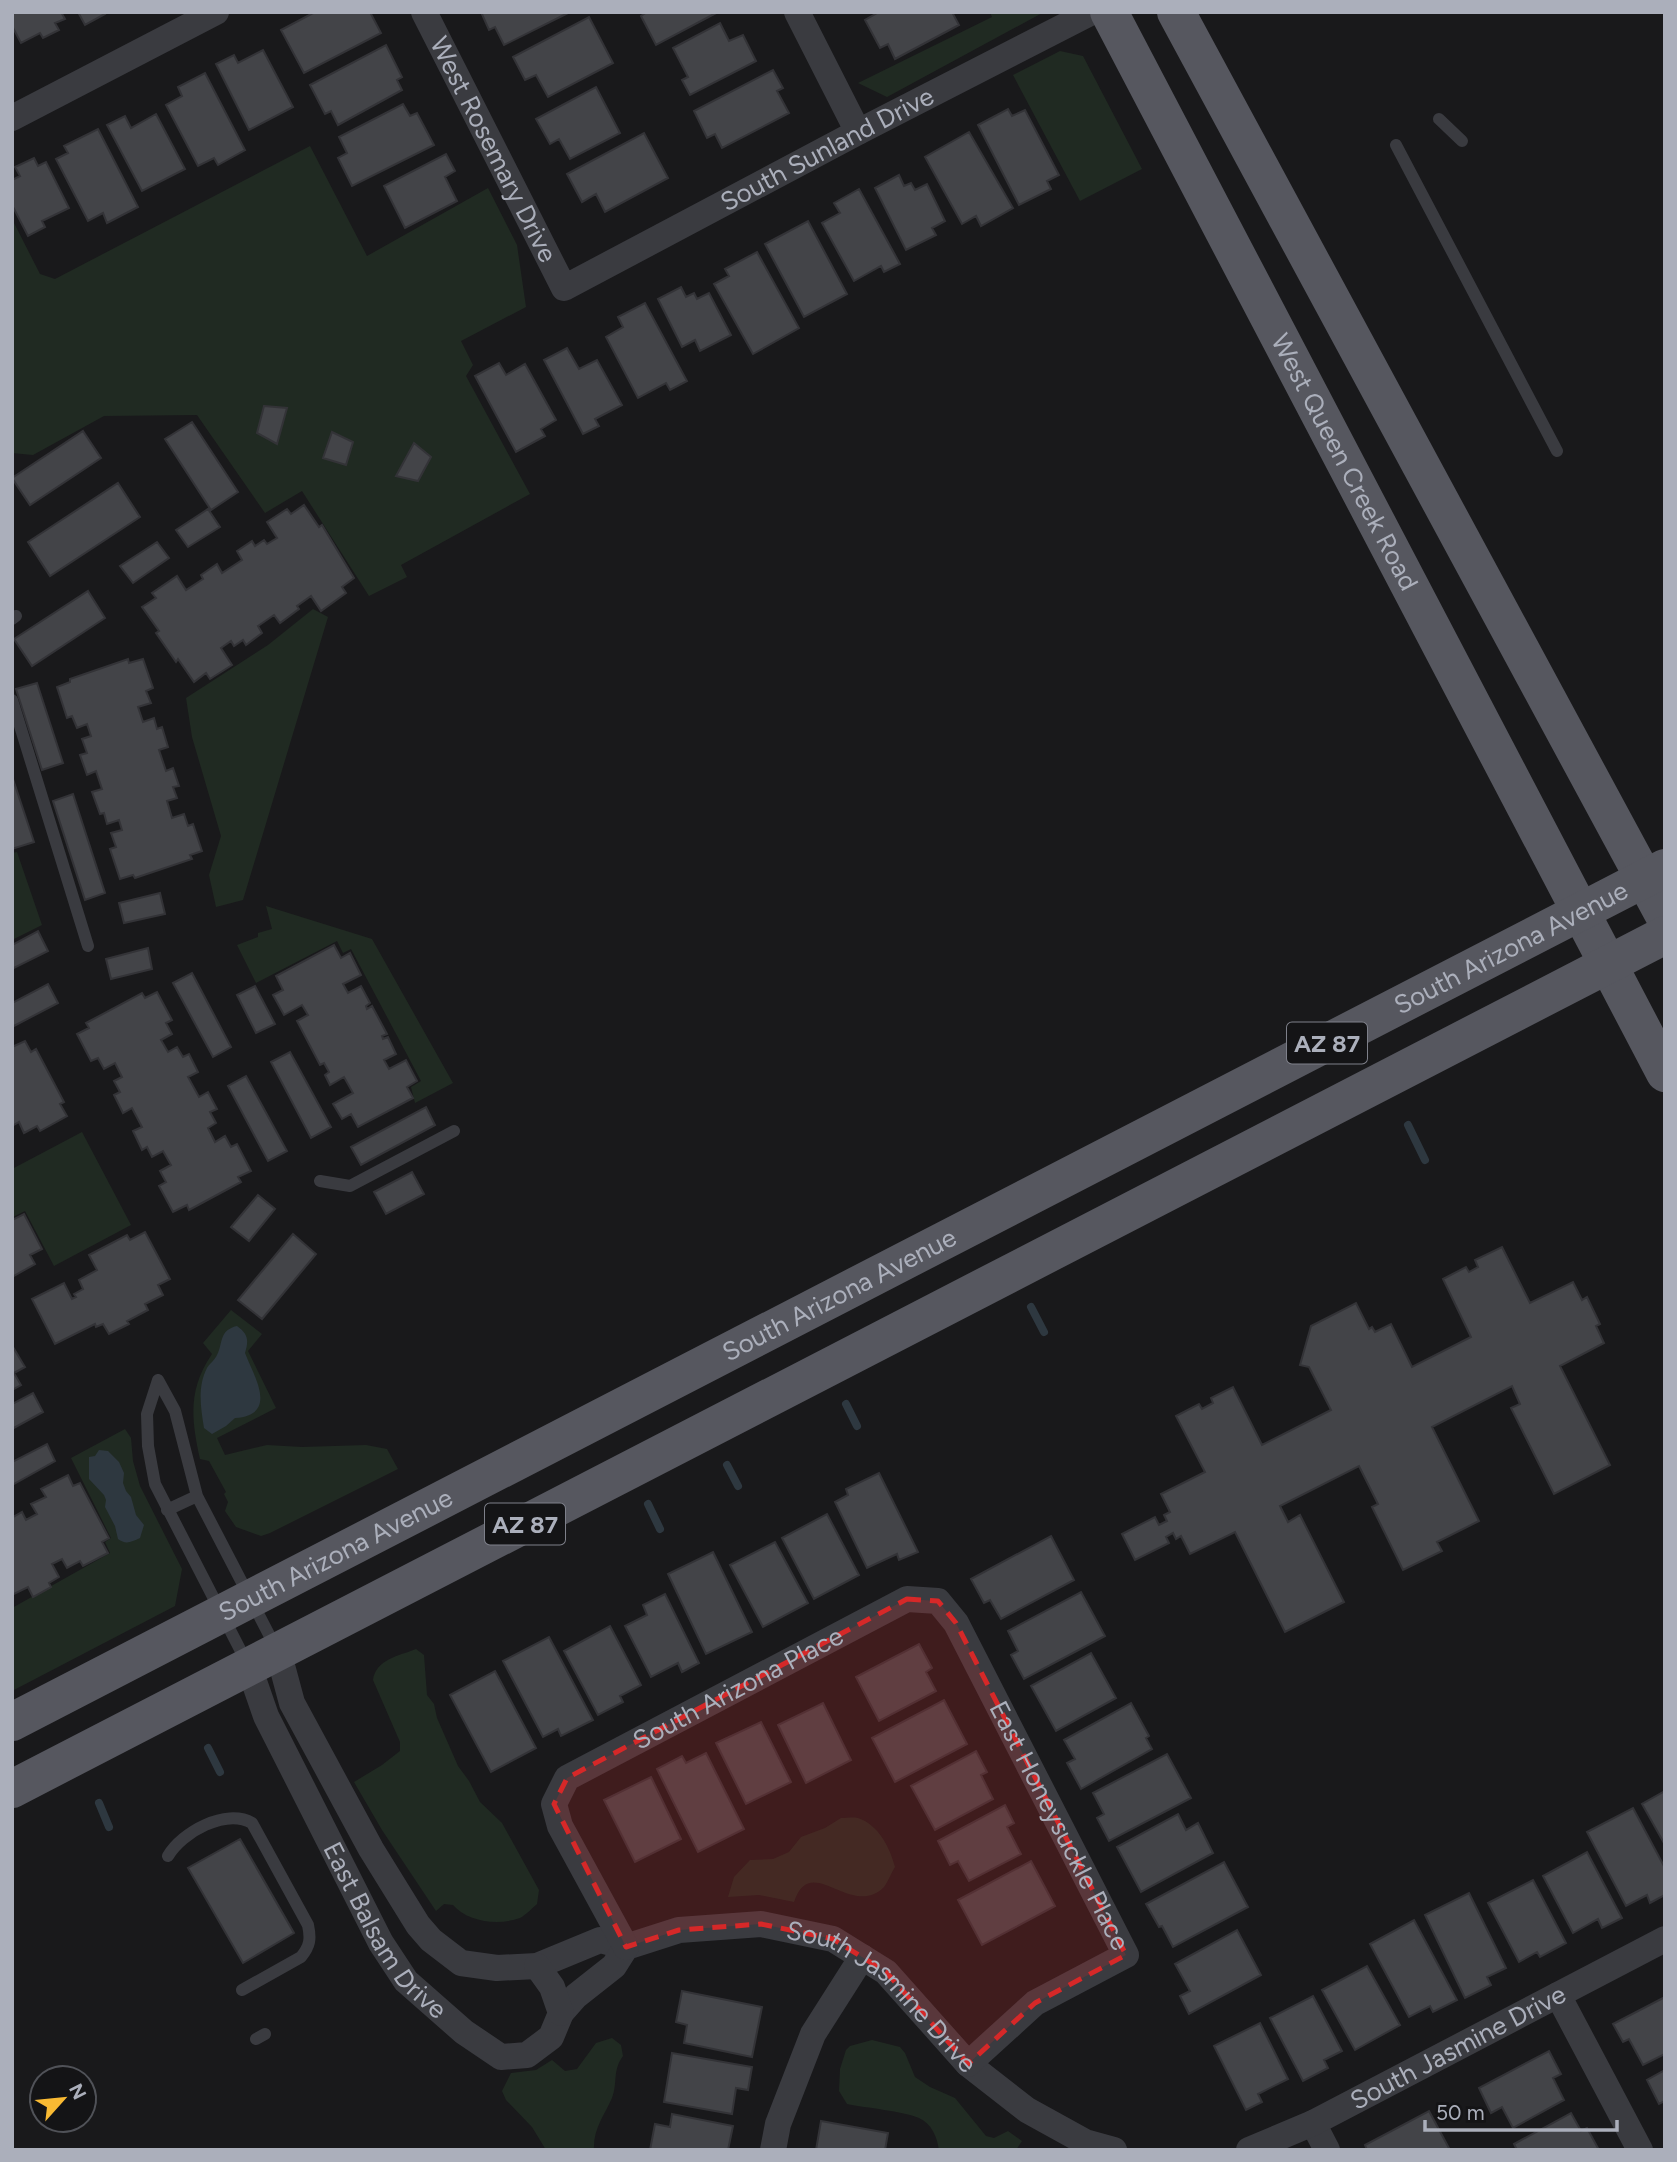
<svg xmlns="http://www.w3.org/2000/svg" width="1677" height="2162" font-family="Figtree,sans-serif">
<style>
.green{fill:#202a22}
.water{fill:#2e3840}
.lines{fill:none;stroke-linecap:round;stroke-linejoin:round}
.stream{stroke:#2e3840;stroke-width:8}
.building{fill:#434448;stroke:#333337;stroke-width:2}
.service{stroke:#3a3b40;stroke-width:12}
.minor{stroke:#3a3b40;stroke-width:26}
.primary{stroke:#56575f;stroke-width:38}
.marked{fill:#d62828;fill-opacity:0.2;stroke:#d62828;stroke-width:5;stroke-dasharray:14 9;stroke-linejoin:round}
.labels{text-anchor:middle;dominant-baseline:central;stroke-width:7;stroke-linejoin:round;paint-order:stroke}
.shield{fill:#141416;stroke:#7e808a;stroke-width:2}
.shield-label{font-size:24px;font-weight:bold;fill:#abafbb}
.street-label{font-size:26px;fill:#abafbb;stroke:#141416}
</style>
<rect width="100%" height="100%" fill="#19191b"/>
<!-- green -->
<path class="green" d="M990 12H1044L887 97 858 83 992 17Z
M1060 51 1083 56 1142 169 1080 201 1013 75Z
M310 146 367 256 488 188 517 245 526 307 461 341 473 365 466 376 530 494 401 565 407 577 369 596 302 491 265 513 197 415 104 416 33 455 12 453V219L40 274 55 279Z
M313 609 328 617 243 900 216 907 209 875 221 836 192 737 186 698 268 645Z
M17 852 42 925 12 940V853Z
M266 906 372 939 453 1083 415 1103 411 1087 421 1081 351 949 343 953 337 941 256 983 237 945 258 937V933L272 929Z
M82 1132 131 1225 54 1266 25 1211 13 1217 12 1216V1169Z
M231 1310 262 1334 248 1351 276 1408 217 1438 225 1455 267 1445 302 1447 366 1445 387 1449 398 1469 270 1533 261 1536 236 1527 225 1511 228 1502 224 1494 226 1492 209 1461 200 1459C191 1419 188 1389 212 1354L203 1343Z
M125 1429 131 1438 133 1461 140 1486 182 1569 175 1606 12 1691V1608L110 1553 105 1542 111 1538 71 1458Z
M416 1649 424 1655 427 1695 434 1704 437 1718 458 1766 469 1781 480 1802 502 1823 539 1890 537 1904C532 1908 526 1915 520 1918 498 1926 468 1922 453 1905L444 1904 436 1911 382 1830 354 1782 382 1765 400 1751V1742L373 1680C376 1659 399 1656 416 1649Z
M841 1818C846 1818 853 1817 858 1818 879 1825 890 1848 895 1867 891 1873 888 1882 884 1887 851 1920 811 1851 794 1902L759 1895 728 1897 734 1877 750 1860 773 1859 789 1852 801 1837 825 1828Z
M612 2038 621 2045 623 2056C612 2071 618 2082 612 2098 604 2116 593 2129 594 2150H546L532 2127 506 2100 502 2091 511 2073 536 2070 552 2060 565 2071 577 2069 596 2043Z
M872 2040 900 2047 905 2053 915 2077 930 2087 955 2098 986 2136 994 2138 1008 2131 1022 2141 1016 2150H939C937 2137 932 2124 919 2118 903 2111 866 2108 847 2104L839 2091 840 2069 846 2050 850 2046Z"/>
<!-- water -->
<path class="water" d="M237 1326C248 1334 249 1340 245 1353 253 1375 280 1415 235 1418L226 1426 212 1434 204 1428C201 1409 197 1387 207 1368 209 1364 215 1360 217 1355 223 1343 219 1330 237 1326Z
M99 1450 108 1451 119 1462 124 1473 123 1483 126 1491 131 1497 136 1515 144 1525 140 1538C131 1542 126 1545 118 1539L115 1526 105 1507 106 1500 104 1495 89 1479V1457L95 1456Z"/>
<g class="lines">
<!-- stream -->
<path class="stream" d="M1408 1125 1425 1160
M1031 1307 1044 1332
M846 1404 857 1426
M727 1465 738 1486
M648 1504 660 1529
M208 1748 220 1772
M99 1803 109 1827"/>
</g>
<!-- building -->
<path class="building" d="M12 12H61L65 19 55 23 59 30 43 38 40 33 21 43 12 26Z
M78 12H104L105 14 85 25Z
M315 12H370L381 33 304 73 281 30Z
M481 12H570L504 45 495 27 489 30Z
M647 12H718L656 45 641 16Z
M879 12H952L959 25 895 59 888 44 880 48 865 20Z
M589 17 613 63 548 97 536 75 525 80 513 57Z
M720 23 729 41 743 35 756 61 690 95 682 80 688 77 673 48Z
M386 45 402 77 397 80 402 90 338 125 331 111 325 114 310 85Z
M263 50 293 107 249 130 216 64 234 55 238 63Z
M773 70 783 88 777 91 789 113 722 148 715 134 707 138 694 111Z
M205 73 245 150 218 165 214 158 198 166 166 105 182 96 178 87Z
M596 87 620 133 570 159 559 139 550 144 536 119Z
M403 104 410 116 417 113 434 145 352 186 338 158 347 153 339 137Z
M1008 109 1012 116 1025 110 1059 175 1047 181 1051 189 1019 205 978 125Z
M156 114 185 169 142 191 107 125 125 116 131 128Z
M98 129 138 207 107 223 103 213 88 221 56 159 68 153 64 146Z
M969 132 1013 208 981 226 976 216 962 224 925 157Z
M644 133 668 178 605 212 596 194 582 202 567 174Z
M446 154 455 171 445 177 457 201 405 228 384 186Z
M34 158 38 166 46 162 69 208 42 221 45 227 28 236 12 205V180L20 176 15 167Z
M899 175 904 186 911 183 915 190 927 184 945 221 932 228 936 235 906 250 875 188Z
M859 189 900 264 884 272 881 266 854 281 822 223 840 213 834 203Z
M808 221 847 294 804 317 765 244Z
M757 252 799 328 753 354 714 284 729 276 725 269Z
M681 287 686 297 694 293 697 299 709 293 731 335 700 351 695 340 682 347 658 299Z
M645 303 687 381 670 390 666 383 638 398 606 337 623 327 618 317Z
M567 348 579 369 597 360 622 405 595 419 599 426 583 434 544 360Z
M499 363 506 375 525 364 556 420 541 429 545 436 516 452 475 376Z
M264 406 287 408 277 444 257 433Z
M192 422 238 492 211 510 165 439Z
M83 431 101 458 30 505 12 478Z
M332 432 353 442 346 465 323 458Z
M414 443 431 457 418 481 396 476Z
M118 483 140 517 50 576 28 542Z
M304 505 319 527 322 525 354 578 342 587 346 593 321 611 311 596 297 606 299 609 280 623 274 615 258 626 262 633 246 645 243 640 234 646 231 641 221 648 232 665 210 679 206 673 194 682 178 659 176 662 156 633 159 631 142 607 156 598 152 593 177 576 186 590 203 579 201 575 217 564 222 573 242 560 237 551 252 541 255 546 264 540 267 544 277 538 267 522 287 509 291 514Z
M208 509 220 527 188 547 176 530Z
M157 542 169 558 133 583 120 566Z
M88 591 105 618 32 666 14 639Z
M128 659 129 663 143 659 153 688 146 691 151 703 138 707 143 722 154 718 157 729 162 727 168 747 159 750 166 771 173 768 179 786 173 787 177 798 167 801 172 818 184 814 188 826 193 824 202 851 190 855 192 859 135 878 133 875 120 879 110 849 116 847 111 833 122 830 119 820 107 824 104 813 100 814 92 792 102 789 96 771 87 775 80 755 87 753 82 739 91 736 87 724 77 728 72 716 67 718 57 687 70 682V679Z
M37 683 63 763 42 770 16 689Z
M12 776 34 842 12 849Z
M73 794 105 893 85 900 53 801Z
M160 893 165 914 124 923 119 903Z
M38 931 48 951 12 969V945Z
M334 945 341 958 350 953 361 975 343 984 348 993 361 986 370 1003 366 1006 367 1009 372 1006 387 1034 382 1036 383 1039 388 1037 396 1054 384 1060 389 1069 406 1060 417 1081 407 1087 413 1098 358 1127 351 1114 342 1119 333 1104 353 1093 344 1077 330 1085 325 1075 329 1072 324 1063 320 1065 297 1021 308 1015 302 1005 284 1015 273 995 283 990 276 976Z
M148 948 152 969 111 979 106 959Z
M192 973 231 1047 213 1057 173 983Z
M48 984 58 1003 12 1027V1003Z
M255 986 275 1024 256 1033 237 995Z
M157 992 172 1020 166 1023 172 1034 161 1040 168 1052 177 1047 183 1057 189 1054 198 1072 188 1077 199 1097 208 1092 217 1109 210 1112 216 1123 208 1128 215 1142 225 1136 231 1147 237 1144 251 1171 238 1177 241 1182 189 1210 187 1205 173 1212 159 1186 166 1182 160 1171 171 1165 163 1151 152 1157 147 1147 142 1150 133 1131 142 1127 132 1108 123 1113 114 1095 120 1092 114 1081 122 1077 115 1063 104 1069 98 1058 91 1061 77 1034 89 1028 86 1023 142 993 145 998Z
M25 1041 31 1052 36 1049 64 1102 60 1104 67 1116 40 1131 37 1126 24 1133 19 1122 12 1126V1047Z
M290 1052 331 1127 311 1138 271 1062Z
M246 1076 287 1151 268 1161 228 1086Z
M426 1107 435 1125 361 1165 351 1147Z
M412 1172 424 1194 386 1214 374 1192Z
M258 1195 275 1209 249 1241 231 1227Z
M24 1214 42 1249 30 1255 35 1264 12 1277V1220Z
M145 1232 170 1279 158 1285 163 1295 145 1304 148 1310 127 1321 129 1324 109 1334 103 1324 96 1327 95 1324 55 1344 32 1299 64 1283 72 1299 76 1297 74 1294 83 1289 79 1280 97 1270 89 1255 127 1235 130 1240Z
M293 1234 316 1254 262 1319 238 1300Z
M1502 1247 1530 1303 1573 1282 1582 1300 1587 1297 1600 1324 1596 1326 1604 1343 1560 1366 1610 1465 1554 1494 1511 1408 1520 1404 1512 1386 1432 1427 1479 1521 1437 1542 1442 1551 1403 1570 1372 1507 1378 1504 1359 1466 1280 1506 1288 1522 1300 1515 1344 1602 1285 1632 1235 1532 1190 1554 1181 1536 1176 1539 1173 1533 1166 1537 1169 1543 1135 1560 1122 1534 1155 1517 1159 1525 1167 1521 1164 1515 1170 1512 1161 1494 1205 1472 1176 1416 1199 1404 1202 1409 1213 1403 1211 1398 1233 1387 1262 1445 1331 1410 1309 1367 1300 1365 1311 1326 1356 1303 1369 1329 1372 1327 1375 1332 1391 1324 1412 1367 1471 1337 1443 1279 1466 1267 1469 1272 1478 1267 1475 1260Z
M13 1347 25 1367 14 1373 21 1385 12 1390Z
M33 1393 43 1412 12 1429V1404Z
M47 1444 55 1461 12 1485V1462Z
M879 1473 918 1552 899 1560 897 1554 867 1568 835 1502 848 1495 846 1489Z
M68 1475 73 1486 80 1483 109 1538 102 1542 108 1553 83 1566 80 1561 67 1568 62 1559 52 1564 59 1577 49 1583 51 1587 33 1597 28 1587 12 1595V1515L13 1517 22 1512 26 1520 37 1514 31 1504 46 1497 41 1489Z
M827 1514 859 1575 814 1599 782 1538Z
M1051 1536 1074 1580 1001 1619 990 1600 984 1603 971 1579Z
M775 1542 808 1603 763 1627 730 1565Z
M713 1552 752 1632 706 1654 668 1574Z
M1081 1592 1105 1636 1024 1679 1011 1655 1018 1651 1008 1631Z
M665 1594 699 1663 682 1672 678 1663 651 1677 625 1626 647 1615 643 1605Z
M610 1626 641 1685 620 1696 623 1702 598 1715 564 1651Z
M549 1637 593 1720 561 1736 558 1729 543 1737 503 1661Z
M919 1644 932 1668 926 1672 936 1691 879 1721 856 1677Z
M1091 1653 1116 1698 1056 1731 1031 1686Z
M495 1671 536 1748 491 1772 450 1695Z
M944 1700 967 1744 895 1782 872 1738Z
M823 1703 851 1760 806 1783 778 1725Z
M1131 1703 1149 1736 1146 1738 1152 1749 1081 1789 1067 1763 1075 1759 1064 1740Z
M761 1722 791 1782 746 1804 716 1743Z
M976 1751 987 1772 981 1775 993 1799 935 1830 911 1786Z
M706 1753 744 1829 698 1852 657 1769 682 1756 686 1763Z
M1167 1754 1191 1798 1109 1841 1097 1818 1104 1814 1093 1793Z
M651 1777 681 1839 635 1862 604 1800Z
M1665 1791V1845L1642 1804Z
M1005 1805 1014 1823 1007 1827 1021 1854 969 1881 958 1861 950 1865 938 1841Z
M1633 1808 1665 1868V1895L1650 1903 1647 1895 1626 1906 1587 1832Z
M1178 1814 1186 1830 1198 1823 1213 1853 1141 1892 1117 1847Z
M240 1839 294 1933 243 1963 188 1868Z
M1587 1852 1622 1918 1602 1928 1598 1919 1573 1933 1543 1876Z
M1031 1861 1055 1906 982 1945 958 1900Z
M1224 1862 1248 1907 1173 1947 1162 1926 1159 1927 1146 1904Z
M1533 1880 1566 1943 1540 1957 1537 1952 1519 1962 1488 1903Z
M1469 1893 1506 1968 1487 1977 1491 1985 1465 1998 1425 1915Z
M1414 1920 1457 2000 1433 2012 1430 2006 1409 2017 1370 1944Z
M1237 1930 1261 1975 1189 2014 1180 1996 1190 1991 1175 1964Z
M1367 1966 1400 2025 1355 2050 1322 1990Z
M682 1991 762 2007 752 2057 684 2043 687 2025 676 2022Z
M1313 1996 1342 2051 1324 2060 1328 2068 1303 2081 1270 2018Z
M1665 1997V2054L1643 2065 1629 2039 1623 2042 1613 2024Z
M1260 2023 1288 2079 1258 2094 1262 2102 1246 2110 1214 2046Z
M1549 2051 1561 2074 1553 2078 1564 2100 1513 2128 1502 2107 1491 2113 1479 2088Z
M672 2053 752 2067 748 2090 736 2088 732 2114 664 2102Z
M1665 2070V2101L1659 2104 1647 2080Z
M1429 2111 1450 2150H1367L1365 2145Z
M1571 2113 1581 2131 1587 2128 1599 2150H1517L1514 2144Z
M672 2114 733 2126 728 2150H650L655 2124 670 2127Z
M821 2121 888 2133 885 2150H816Z"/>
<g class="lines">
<!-- service -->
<path class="service" d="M1439 119 1462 141
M1396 145 1557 451
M12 619 16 616
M12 700 88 946
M320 1181 350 1186 454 1131
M158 1380 147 1414 148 1446 155 1484 247 1663
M158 1380 175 1411 197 1496 276 1648
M167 1510 197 1496
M168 1856C182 1832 226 1808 252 1823L308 1925C311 1939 310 1946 301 1957L242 1990
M256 2039 265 2034"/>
<!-- minor -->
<g class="minor">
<path id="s1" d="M424 12 564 288 858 132 1092 12"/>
<path d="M797 12 858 132"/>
<path d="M12 118 216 12"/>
<path id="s2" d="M278 1651 292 1703 371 1849 418 1925 431 1940 461 1963 497 1968 537 1966 600 1940 626 1947 679 1930 761 1924 833 1939 886 1972 968 2064 1027 2110 1085 2142 1114 2150"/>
<path id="s3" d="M249 1667 266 1716 381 1943 406 1981 464 2032 501 2057 527 2055 551 2037 561 2013 576 1996 614 1966 626 1947"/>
<path id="s4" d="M626 1947 560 1826 554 1804 567 1778 907 1599 938 1601 956 1623 1126 1955 1035 2003 968 2064"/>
<path d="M537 1966 552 1987 561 2013"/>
<path d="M1558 1995 1640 2150"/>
<path d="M1313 2123 1327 2150"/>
<path d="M773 2150 778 2124 813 2034 862 1957"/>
<path id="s5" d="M1249 2150 1313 2123 1665 1939"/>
</g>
<!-- primary -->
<g class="primary">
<path id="s6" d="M1109 12 1665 1073"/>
<path d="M1176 12 1665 917"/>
<path id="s7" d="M12 1722 1665 868"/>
<path d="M12 1789 1665 935"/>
</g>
</g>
<!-- marked area -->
<path class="marked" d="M907 1599 938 1601 956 1623 1126 1955 1035 2003 968 2064 886 1972 833 1939 761 1924 679 1930 626 1947 554 1804 567 1778Z"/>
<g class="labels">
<!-- shield labels -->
<g class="shield">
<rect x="1287" y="1022.5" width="80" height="41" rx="5"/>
<rect x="485" y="1503.5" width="80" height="41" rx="5"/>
</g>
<g class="shield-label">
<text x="1327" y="1043">AZ 87</text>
<text x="525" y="1524">AZ 87</text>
</g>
<!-- street labels -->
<g class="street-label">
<text stroke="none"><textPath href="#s1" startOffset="607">South Sunland Drive</textPath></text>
<text stroke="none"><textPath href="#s1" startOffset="154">West Rosemary Drive</textPath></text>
<text stroke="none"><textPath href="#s6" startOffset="508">West Queen Creek Road</textPath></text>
<text stroke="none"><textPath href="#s7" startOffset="1687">South Arizona Avenue</textPath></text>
<text stroke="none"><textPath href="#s7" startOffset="931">South Arizona Avenue</textPath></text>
<text stroke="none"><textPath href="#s7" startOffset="364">South Arizona Avenue</textPath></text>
<text stroke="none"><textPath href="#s4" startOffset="383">South Arizona Place</textPath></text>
<text stroke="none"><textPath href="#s4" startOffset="861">East Honeysuckle Place</textPath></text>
<text stroke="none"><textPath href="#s3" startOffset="298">East Balsam Drive</textPath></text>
<text stroke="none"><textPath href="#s2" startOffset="822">South Jasmine Drive</textPath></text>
<text stroke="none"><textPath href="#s5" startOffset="233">South Jasmine Drive</textPath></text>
</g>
</g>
<!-- border -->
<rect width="1677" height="2162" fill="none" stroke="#abafbb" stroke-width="28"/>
<!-- north arrow -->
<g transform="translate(63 2099) rotate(63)"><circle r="33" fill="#141416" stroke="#505258" stroke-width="2"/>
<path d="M0-5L12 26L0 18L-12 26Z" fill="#f9ba33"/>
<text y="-10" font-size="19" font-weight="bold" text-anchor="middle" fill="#abafbb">N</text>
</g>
<!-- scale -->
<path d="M1425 2120v10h192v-10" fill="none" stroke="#abafbb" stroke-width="3.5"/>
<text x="1436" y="2120" font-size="21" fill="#abafbb" stroke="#141416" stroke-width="5" paint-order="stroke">50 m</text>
</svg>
